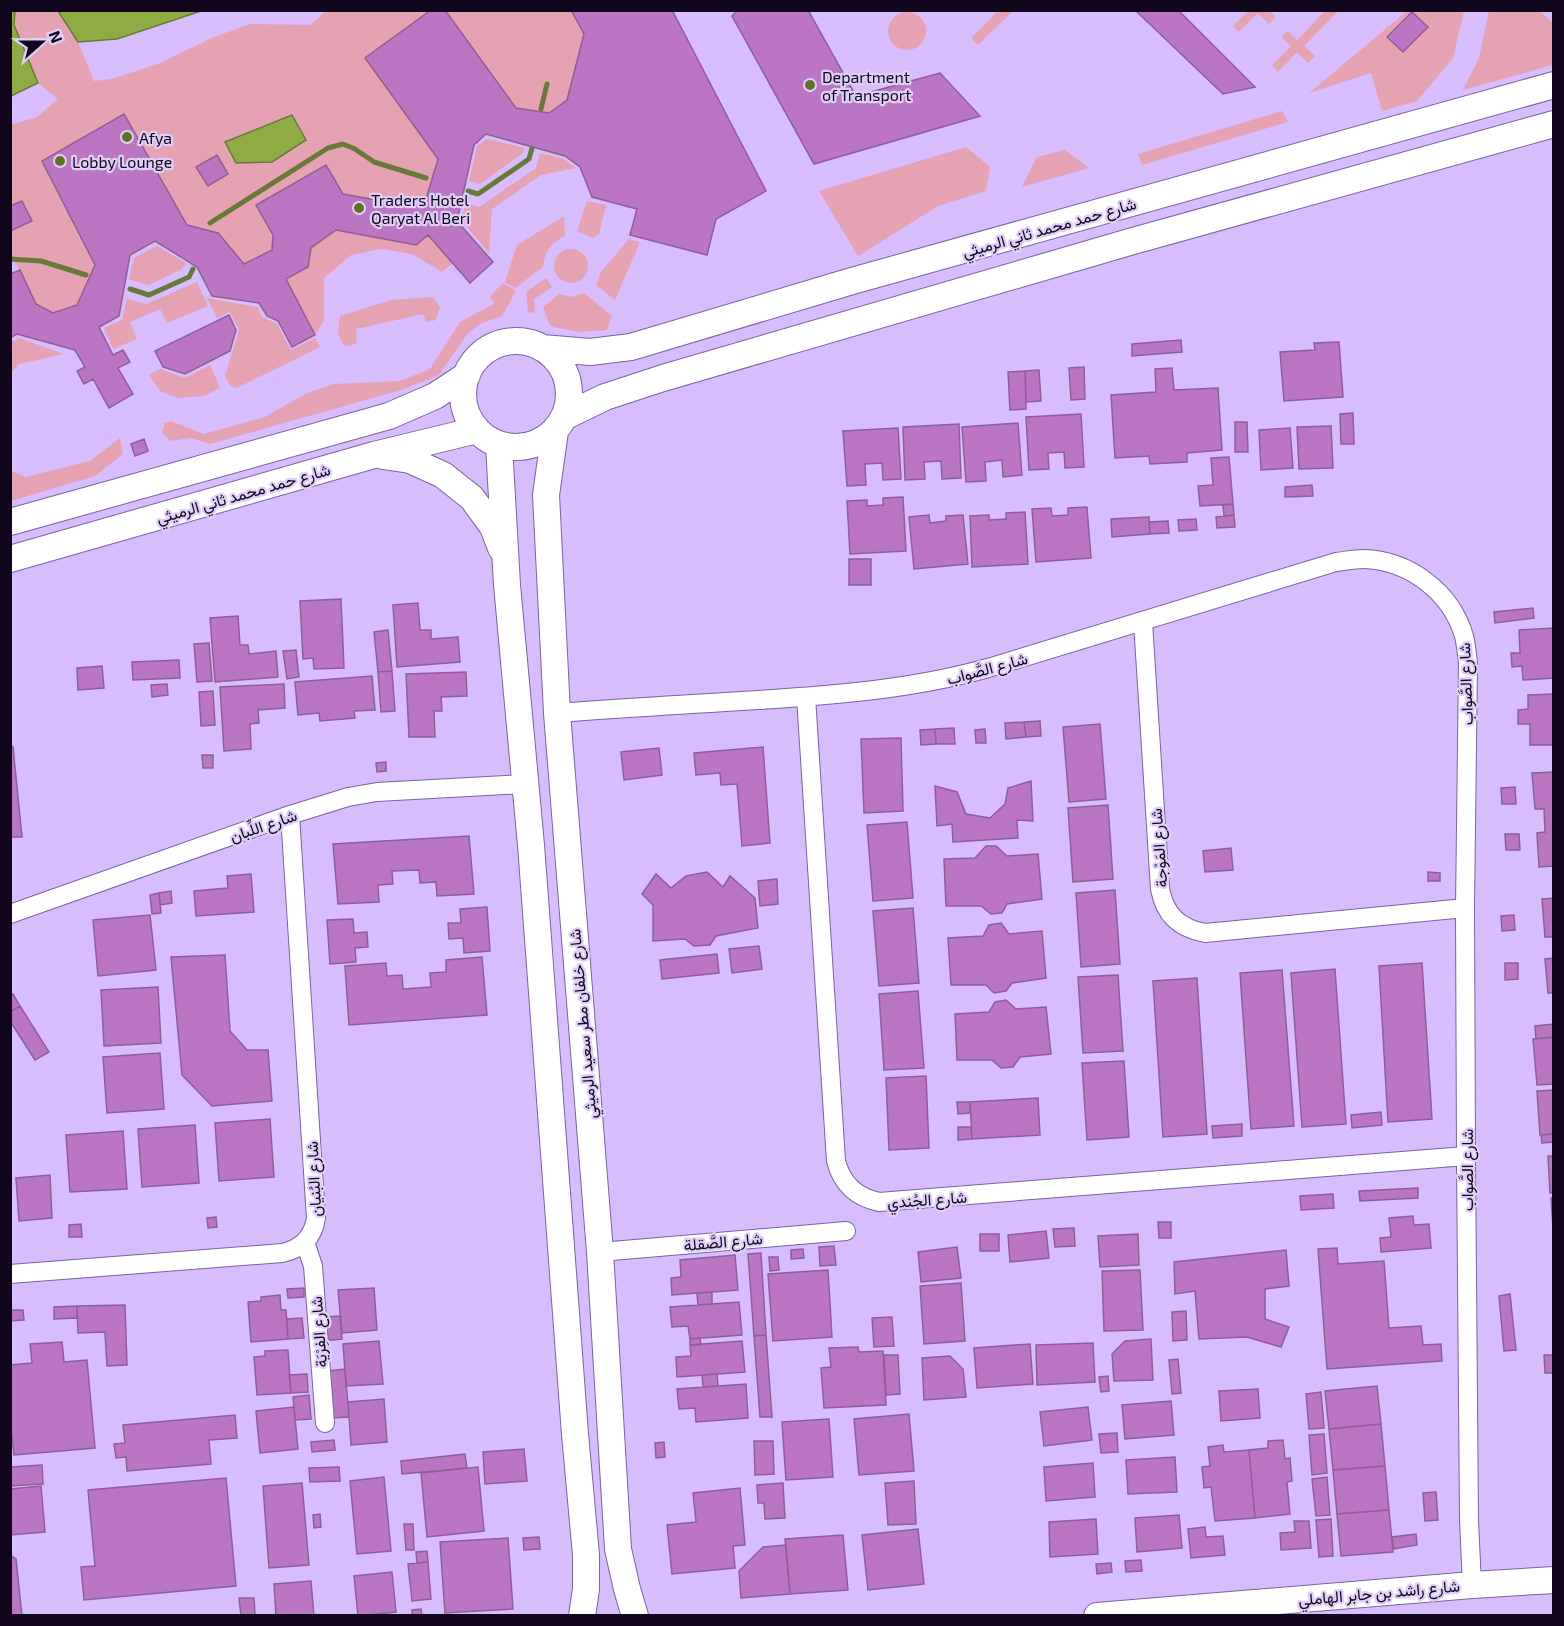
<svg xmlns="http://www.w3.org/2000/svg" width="1564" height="1626" font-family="'Exo 2',Vazirmatn,sans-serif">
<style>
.green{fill:#e5a2b3}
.water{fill:#8fac44;stroke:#697a38;stroke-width:1.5}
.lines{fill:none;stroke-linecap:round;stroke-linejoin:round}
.stream{stroke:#697a38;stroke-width:5}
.building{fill:#ba75c3;stroke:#8f6094;stroke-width:1.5}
.street-casing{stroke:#7c639f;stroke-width:20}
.secondary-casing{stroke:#7c639f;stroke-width:28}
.street{stroke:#fff;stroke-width:18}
.secondary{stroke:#fff;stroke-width:26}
.poi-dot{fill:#5d7323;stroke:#dfcff7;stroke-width:2}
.labels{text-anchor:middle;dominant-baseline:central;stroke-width:4.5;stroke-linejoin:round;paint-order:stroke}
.poi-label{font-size:16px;fill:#11061d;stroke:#dfcff7;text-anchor:start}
.street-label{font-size:16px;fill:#11061d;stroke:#dfcff7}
</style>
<rect width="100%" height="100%" fill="#d7bcfe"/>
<!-- green -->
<path class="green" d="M999 10 1013 11 978 45 971 38Z
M1326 10 1338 11 1304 46 1315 56 1308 63 1297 52 1278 72 1272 65 1291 46 1281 37 1287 31 1297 40Z
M15 11H58L78 42 94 81 111 79 158 64 214 37 250 24 310 25 326 11H431L438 159 426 199 415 207 343 194 325 165 257 205 273 235 272 250 244 264 218 233 187 225 123 114 42 161 95 265 77 305 53 313 36 304 20 270 11 258 10 125 37 117 58 99 38 83 14 25Z
M445 11H571L584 34 567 100 549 113 516 108Z
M1248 11H1269L1276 17 1269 24 1258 13 1239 32 1233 26Z
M1407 11H1464L1453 58 1417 101 1382 111 1371 73 1309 93Z
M1489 11H1540L1553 23V65L1463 90 1479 58Z
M888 31a19 19 0 1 1 38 0a19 19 0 1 1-38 0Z
M1282 111 1288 122 1142 165 1138 154Z
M487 139 524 148 523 153 480 184 469 181 477 146Z
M966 147 990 167 986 191 938 206 858 256 819 191Z
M1065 150 1089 168 1022 187 1037 157Z
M540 153 564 159 576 168 541 175 492 209 489 253 461 220 466 203 479 207 536 168Z
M587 201 606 205 599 234 593 238 577 231Z
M564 216 565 236C551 243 545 251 543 267L515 288 505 282 517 245Z
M336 230 415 245 428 235 453 263 442 272 412 254 381 249 351 255 324 278V320L315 335 286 279 311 248Z
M629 239 640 242 615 300 596 285 601 272Z
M157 246 186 263 182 269 149 285 129 280 134 258Z
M554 266a17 17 0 1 1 34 0a17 17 0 1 1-34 0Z
M546 278 552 287 534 299 535 313 528 312 526 292Z
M197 282 208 306 167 323 160 309 130 322 137 339 113 349 104 328 122 320 127 299 146 304Z
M503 283 516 291 502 316 482 323 468 333 439 375 401 390 210 444 191 438 170 441 162 432 165 423 171 421 204 434 265 417 307 393 334 384 400 381 430 369 460 322 494 304 490 296Z
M584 293 612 316 607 330 578 332 550 326 543 307 559 294 572 297Z
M433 297 440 307 436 320 426 322 423 314 356 329 357 343 348 346 343 345 338 333 340 316 391 300Z
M207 298 258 307 261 316 277 324 291 350 315 338 320 347 237 388 230 385 225 376 239 330 230 312 217 318Z
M19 338 64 354 19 364 11 373V342Z
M210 365 220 388 204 396 178 398 160 391 149 375 160 369 185 378Z
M120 438 123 454 95 476 11 501V471L26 477 90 461Z"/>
<!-- water -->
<path class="water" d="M10 11H15L14 25 38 83 11 96Z
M58 11H201L117 39 78 42Z
M292 115 306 140 272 162 236 163 225 142Z"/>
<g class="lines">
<!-- stream -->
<path class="stream" d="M541 109 547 84
M468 191 478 194 529 159 532 148
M210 223 328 148 343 144 355 149 374 162 426 178
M10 259 41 261 86 275
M130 289 149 295 189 277 193 269"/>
</g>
<!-- building -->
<path class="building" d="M431 10H445L516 108 549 113 567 100 584 34 571 10H672L766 191 716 219 707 255 630 235 637 209 592 197 580 167 565 156 486 134 474 145 457 221 493 262 470 283 428 235 416 245 336 230 311 248 308 267 286 279 315 335 292 347 278 321 267 316 259 303 212 296 197 267 155 241 130 255 119 316 99 327 113 355 123 350 130 362 118 368 133 394 109 408 93 379 84 384 77 371 85 367 75 350 17 334 10 338V274L20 270 36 304 53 313 77 305 95 265 42 161 124 114 187 225 218 233 244 264 272 250 273 235 256 205 326 165 343 194 415 207 426 199 438 159 365 58Z
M737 10H808L856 96 940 73 980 116 814 164 732 16Z
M1135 10H1178L1255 87 1223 94Z
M1412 12 1428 27 1403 52 1387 37Z
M217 155 228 174 208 186 196 167Z
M22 201 32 221 10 231V206Z
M229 315 236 330 230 351 185 374 163 367 155 351Z
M1181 340 1182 352 1132 356V344Z
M1339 342 1343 397 1284 401 1280 352 1315 350 1314 343Z
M1084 367 1085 399 1071 400 1069 368Z
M1172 368 1174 390 1218 388 1222 450 1187 453V462L1150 464 1149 456 1115 458 1111 395 1156 392 1155 369Z
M1039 370 1041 401 1026 402 1025 371Z
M1025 371 1026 409 1010 410 1008 372Z
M1353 413 1354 444H1341L1340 414Z
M1081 414 1084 467 1065 468 1064 452 1048 453 1049 469 1029 470 1026 417Z
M1235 422H1247L1248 452H1235Z
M1018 423 1022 475 1003 477 1002 460 985 462 986 481 966 482 962 427Z
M959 424 961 478 942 479 941 461 924 462 925 479 905 480 903 427Z
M1331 426 1333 468 1299 469 1297 427Z
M898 428 901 479 883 480 882 463 865 464 866 485 847 486 843 431Z
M1290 428 1293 468 1261 470 1259 430Z
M144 439 148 451 135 456 131 444Z
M1229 457 1233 504 1200 506 1198 486 1213 485 1211 458Z
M1312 485 1313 496 1285 497V487Z
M903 497 906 551 850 554 847 501 867 500V506L883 505V498Z
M1233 504 1234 515 1224 516 1223 505Z
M1087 507 1091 558 1036 562 1032 509 1051 508 1052 516 1068 515V508Z
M1025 512 1028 564 972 567 970 516 989 515V520L1006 519V513Z
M929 515 930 523 946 521V516L963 515 968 564 914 569 909 517Z
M1234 515 1235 527 1217 528 1216 517Z
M1149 517 1150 534 1112 537 1111 519Z
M1196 519 1197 530 1179 531 1178 520Z
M1168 521 1169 533 1150 534 1149 522Z
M849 559H871V585H849Z
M341 599 344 668 314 669 313 658 303 659 300 601Z
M418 603 420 630H431V639L458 637 460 662 397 667 393 605Z
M1533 608 1534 618 1495 623 1494 612Z
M238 616 240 645H248L249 654 276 651 278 677 215 682 210 618Z
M1554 628V678L1523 680 1522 666 1512 667 1511 653H1520L1519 630Z
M388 630 392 671 378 672 374 632Z
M209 643 212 681 197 682 194 644Z
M296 650 299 677 287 679 283 651Z
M179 660 180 678 133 680 132 662Z
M102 666 104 688 78 690 77 668Z
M392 671 395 711 381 712 378 672Z
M466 672 467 696 441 697 442 711H434L435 737H409L406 674Z
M372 676 375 710 354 711 355 718 320 721 319 713 298 715 295 682Z
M167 684 168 695 152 697 151 685Z
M284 684 285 708 258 710 259 723 250 724 251 749 224 751 220 687Z
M213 691 215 725 201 726 199 692Z
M1554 694V745H1530V724H1518V710L1528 709V695Z
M1040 721 1041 736 1026 737 1024 722Z
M1024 722 1026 737 1006 739 1005 723Z
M1100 724 1106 799 1069 802 1063 727Z
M954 728 955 744H936L935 729Z
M935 729 936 744 921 745 920 730Z
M985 729 986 743H976L975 730Z
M901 738 903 811 864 813 861 739Z
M10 745 13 747 22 837H10Z
M763 747 770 843 742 846 737 784 721 785 720 773 696 775 694 753Z
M659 748 662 775 624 780 621 752Z
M202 755H213V768H203Z
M386 762V771L377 772 376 763Z
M1554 772V866L1539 867 1537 833 1545 832 1544 809H1535L1532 773Z
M1031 781 1033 821 1017 820 1018 838 953 842 952 824 937 826 935 786 957 792 966 814 990 818 1005 804 1008 788Z
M1515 787 1516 804H1502L1501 788Z
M1108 805 1113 879 1073 882 1068 808Z
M907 822 913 898 873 901 867 825Z
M1505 834H1519L1520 850H1506Z
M469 836 474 894 437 896 436 882 420 883 419 870 392 871 393 884 378 885 379 902 338 904 333 844Z
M986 846H996L1007 856 1038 854 1042 899 1007 904 1002 913 991 914 981 906H946L944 859 975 858Z
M1231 848 1233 870 1205 872 1203 851Z
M707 872 723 887 730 876 755 898 758 928 716 936 710 945 694 946 685 939 653 941V905L642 894 656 874 671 888 686 876Z
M1428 872 1440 873V881H1428Z
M251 874 254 912 196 916 194 891 228 888 227 876Z
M777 879 778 904 760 906 758 881Z
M1115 890 1120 964 1081 967 1076 893Z
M171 891 172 903 160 905 159 893Z
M159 893 161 913 152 914 150 895Z
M1554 898V937H1545L1542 899Z
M487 907 490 951 464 953 463 938 449 939 448 923H461L460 909Z
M913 908 919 983 879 986 873 911Z
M150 915 156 970 98 976 93 920Z
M1514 915 1515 930 1502 931 1501 916Z
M353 919 354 933 367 932 368 947 355 948 356 962 330 964 327 920Z
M1001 923 1009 934 1042 931 1046 978 1012 983 1006 991 994 993 986 985H951L948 938 983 936 989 925Z
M759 946 762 969 732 973 729 949Z
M717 954 719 973 662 979 660 960Z
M225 955 230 1031 247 1050H268L272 1101 212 1106 182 1075 171 957Z
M482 957 487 1015 349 1025 345 966 386 963 387 976 402 975 403 989 431 987 430 973 446 972V960Z
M1554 958V993H1548L1545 959Z
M1422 963 1432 1119 1388 1122 1379 966Z
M1505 963H1518V979L1505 980Z
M1335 969 1346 1124 1302 1127 1291 973Z
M1282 970 1294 1126 1251 1129 1240 973Z
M1118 975 1123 1051 1083 1053 1078 977Z
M1197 978 1207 1134 1163 1137 1153 981Z
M158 987 161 1043 104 1046 101 990Z
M918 991 924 1068 884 1070 879 994Z
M13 994 20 1006 10 1012V996Z
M1006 1000 1016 1009 1046 1007 1051 1054 1020 1057 1013 1067 1001 1068 992 1060H957L955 1014 989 1012 995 1002Z
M20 1006 49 1052 35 1060 10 1021V1012Z
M1554 1024V1037L1536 1039 1535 1026Z
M1554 1037V1084L1537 1085 1533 1039Z
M160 1053 164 1109 107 1113 103 1057Z
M1124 1061 1129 1137 1087 1140 1082 1063Z
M926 1076 929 1148 889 1150 886 1078Z
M1554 1090V1134L1540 1135 1537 1091Z
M1038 1098 1040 1135 972 1139 970 1102Z
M957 1102H970V1113L958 1114Z
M1381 1112 1382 1125 1352 1128 1351 1115Z
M270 1119 274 1177 219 1181 215 1123Z
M1242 1124V1136L1213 1138 1212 1126Z
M195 1125 199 1183 142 1187 138 1129Z
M958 1127H971L972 1139 958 1140Z
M123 1131 127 1189 70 1192 66 1135Z
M1554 1134V1142L1542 1143 1541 1135Z
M1548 1156H1554V1193H1550Z
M50 1175 52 1218 19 1221 16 1178Z
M1418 1188V1198L1360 1201 1359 1191Z
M1333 1194 1334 1208 1301 1210 1300 1196Z
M1551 1198H1554V1243Z
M1413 1216 1414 1225 1429 1224 1431 1248 1381 1252 1380 1238 1391 1237 1389 1218Z
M216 1217 217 1227 208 1228 207 1218Z
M1158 1222H1171V1238H1159Z
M81 1224 82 1237H69V1225Z
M1074 1228 1075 1246 1055 1247 1053 1229Z
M1046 1231 1049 1258 1010 1262 1008 1235Z
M980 1234H999V1251H980Z
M1138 1234 1139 1265 1100 1267 1098 1236Z
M834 1246 836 1265 820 1266 819 1247Z
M957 1247 961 1278 921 1282 918 1252Z
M1337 1248 1338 1264 1384 1261 1389 1328 1421 1326 1423 1345 1441 1344 1442 1361 1327 1369 1318 1249Z
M803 1249 804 1258 791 1259V1250Z
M1286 1250 1289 1286 1265 1289V1319L1289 1327 1281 1347 1247 1337 1199 1339 1195 1291 1175 1294 1174 1262Z
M761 1253 766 1335 754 1336 748 1254Z
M735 1255 738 1290 672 1295 671 1278 681 1277 680 1260Z
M769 1257H778L779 1270 770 1271Z
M828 1270 832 1337 773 1341 768 1274Z
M1140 1270 1143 1330 1104 1331 1102 1271Z
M961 1283 965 1341 924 1344 920 1286Z
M304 1288V1297L288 1298 287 1289Z
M374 1288 377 1330 342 1333 338 1290Z
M712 1292V1304L698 1305 697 1293Z
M1510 1294 1516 1350 1504 1351 1499 1296Z
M280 1295 281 1310H286L288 1339 251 1342 248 1302 261 1301V1297Z
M739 1302 742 1335 690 1339 688 1326 672 1327 670 1307Z
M125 1305 127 1365 107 1366 105 1332 78 1333 77 1306Z
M77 1306V1318L54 1319V1307Z
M10 1310H23L24 1320 10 1321Z
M1186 1311 1187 1340 1173 1341 1172 1312Z
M340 1316 342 1339 324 1341 323 1317Z
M892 1317 894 1346 874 1347 872 1318Z
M302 1318 304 1338 288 1339 287 1319Z
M766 1335 772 1417H760L754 1336Z
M700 1338 701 1345H690V1339Z
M1151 1339 1153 1380 1114 1381 1112 1354 1125 1341Z
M379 1341 383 1384 346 1386 343 1344Z
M742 1341 745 1372 677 1377 676 1357 691 1356 690 1345Z
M62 1342 64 1362 87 1360 95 1448 14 1455 10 1422V1365L32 1363 30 1344Z
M1093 1343 1095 1382 1037 1385 1036 1345Z
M1030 1344 1033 1384 977 1388 974 1348Z
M858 1347 859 1352 883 1351 886 1405 824 1408 821 1368 831 1367 829 1348Z
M288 1350 291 1393 257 1395 254 1357 265 1356V1351Z
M884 1355H898L900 1394 886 1395Z
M1544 1355H1554V1373H1545Z
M950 1356 963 1369 966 1397 924 1400 922 1358Z
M1178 1359 1181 1393 1172 1394 1169 1360Z
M345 1369 349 1417 331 1418 328 1371Z
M307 1374 308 1392 291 1393 289 1375Z
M717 1374 718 1386 703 1387 702 1375Z
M1108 1376 1109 1391 1101 1392 1099 1377Z
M746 1384 748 1418 696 1422 695 1408 679 1409 677 1389Z
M1377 1386 1381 1424 1329 1429 1325 1391Z
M1258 1389 1260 1418 1221 1421 1219 1391Z
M1321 1392 1324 1428 1309 1429 1306 1394Z
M309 1395 311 1419 295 1420 293 1397Z
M384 1399 387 1442 351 1445 348 1402Z
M1171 1401 1174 1435 1125 1439 1122 1405Z
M294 1407 298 1449 260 1453 256 1411Z
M1088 1407 1092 1440 1044 1446 1040 1412Z
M909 1414 914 1471 859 1475 854 1419Z
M235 1415 237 1438 209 1440 211 1464 127 1471 126 1457 116 1458 114 1444 125 1443 123 1425Z
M829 1419 833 1477 786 1480 782 1422Z
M1381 1424 1385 1466 1333 1470 1329 1429Z
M1117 1433 1118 1452 1101 1453 1099 1434Z
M1324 1434 1327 1473 1312 1475 1309 1435Z
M334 1440 335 1450 312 1452 311 1442Z
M1283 1440 1285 1459 1290 1458 1292 1481 1287 1482 1290 1514 1255 1518 1249 1450 1268 1448V1441Z
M754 1441H773L774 1474 755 1475Z
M664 1442 665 1457 656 1458 655 1443Z
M1223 1445 1224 1452 1249 1450 1255 1518 1215 1521 1211 1487 1204 1488 1202 1467 1210 1466 1208 1447Z
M524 1449 527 1481 485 1484 483 1452Z
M465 1454 467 1468 402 1474 401 1461Z
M1175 1457 1177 1492 1128 1494 1126 1460Z
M1093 1463 1095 1497 1046 1501 1044 1467Z
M42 1465 43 1484 10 1486V1467Z
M1385 1466 1389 1510 1337 1514 1333 1470Z
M339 1467 340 1481 310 1482 309 1468Z
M478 1467 484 1531 427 1537 421 1473Z
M384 1477 391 1551 357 1554 350 1481Z
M1327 1477 1330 1515 1316 1516 1312 1479Z
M226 1478 236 1586 84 1600 81 1567 95 1566 88 1490Z
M914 1481 916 1524 888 1525 885 1483Z
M302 1483 309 1565 269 1568 263 1486Z
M783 1483 785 1518 765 1519 764 1503H758L757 1485Z
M41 1486 45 1532 10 1535V1489Z
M740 1488 745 1545 733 1546 735 1568 672 1574 667 1525 696 1522 693 1493Z
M1436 1492 1438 1520 1425 1521 1423 1493Z
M1389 1510 1393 1552 1341 1556 1337 1514Z
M320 1514 321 1527 314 1528 313 1515Z
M1179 1515 1182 1548 1137 1552 1135 1518Z
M1096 1519 1098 1554 1050 1557 1049 1522Z
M1331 1519 1333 1556 1319 1557 1316 1520Z
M1294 1521H1309L1311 1548 1281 1550 1280 1533 1295 1532Z
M404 1524H413L414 1550H406Z
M1205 1527 1206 1537 1223 1536 1225 1555 1191 1558 1188 1529Z
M918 1529 924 1584 868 1590 862 1535Z
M1416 1534 1417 1545 1394 1549 1392 1537Z
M843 1535 848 1590 790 1594 785 1539Z
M539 1537 540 1549 524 1550 523 1538Z
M508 1538 513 1609 445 1613 440 1542Z
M786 1545 790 1594 741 1598 739 1571 763 1547Z
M427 1551 428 1562 417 1563 416 1552Z
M10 1555 16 1559 22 1616H10Z
M1141 1560 1142 1571 1126 1572 1125 1561Z
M428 1562 431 1599 412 1601 408 1564Z
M1111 1563 1112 1572 1097 1574 1096 1564Z
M392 1572 396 1612 358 1616 354 1576Z
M311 1581 314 1616H276L274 1584Z
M239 1598H254L255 1616H241Z
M421 1609 422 1616H412V1610Z"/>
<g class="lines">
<!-- street casing -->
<g class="street-casing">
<path id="street" d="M1143 622 1160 889C1165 915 1179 928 1205 933L1465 908
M806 697 836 1161C842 1184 856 1197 879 1202L1466 1156
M557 713C624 708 691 704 758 700 836 695 913 689 988 668L1336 562C1345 561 1354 559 1363 559 1409 560 1451 592 1464 636 1466 644 1467 654 1468 663L1465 908 1466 1156 1469 1520 1472 1585
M10 914 290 815 348 797 377 792 525 784
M305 1242 313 1266 325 1423
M600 1252 846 1231
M10 1274 282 1253C301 1249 313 1238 316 1218L290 815"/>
</g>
<!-- secondary casing -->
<g class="secondary-casing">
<path id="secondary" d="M463 394a53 53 0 1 1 106 0a53 53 0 1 1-106 0Z
M542 348 590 352 631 347 852 281 1554 85
M564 417 605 397 663 378 1133 241 1554 124
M555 431 546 495 557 713 600 1252 618 1549 627 1589 635 1616
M499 445 507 585 531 845 575 1434 586 1555V1589L582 1616
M383 456 410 460 443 475 472 498 493 527 501 548
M10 522 389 416 435 396 467 375
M10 559 374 455 477 430
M1097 1616 1472 1585 1554 1580"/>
</g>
<!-- street -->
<use href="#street" class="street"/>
<!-- secondary -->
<use href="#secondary" class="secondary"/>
</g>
<!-- markers -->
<g class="poi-dot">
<circle cx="810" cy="85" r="6"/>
<circle cx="127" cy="137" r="6"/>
<circle cx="60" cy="161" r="6"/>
<circle cx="359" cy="208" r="6"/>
</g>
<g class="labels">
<!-- poi labels -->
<g class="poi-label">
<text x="822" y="76">Department<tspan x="822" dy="18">of Transport</tspan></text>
<text x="139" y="137">Afya</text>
<text x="72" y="161">Lobby Lounge</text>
<text x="371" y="199">Traders Hotel<tspan x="371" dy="18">Qaryat Al Beri</tspan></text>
</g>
<!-- street labels -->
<g class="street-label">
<text transform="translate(1049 227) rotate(-16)">شارع حمد محمد ثاني الرميثي</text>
<text transform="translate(243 493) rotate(-16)">شارع حمد محمد ثاني الرميثي</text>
<text transform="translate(987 668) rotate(-15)">شارع الصَّواب</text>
<text transform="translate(1465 684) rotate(-92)">شارع الصَّواب</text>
<text transform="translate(263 825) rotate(-19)">شارع اللِّبان</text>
<text transform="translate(1158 848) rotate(-94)">شارع المَوْجة</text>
<text transform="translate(582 1024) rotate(-95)">شارع خلفان مطر سعيد الرميثي</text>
<text transform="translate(1466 1170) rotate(-90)">شارع الصَّواب</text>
<text transform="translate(313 1179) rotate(-93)">شارع البُنيان</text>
<text transform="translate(927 1199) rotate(-4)">شارع الجُندي</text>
<text transform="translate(723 1241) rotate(-5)">شارع الصَّقلة</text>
<text transform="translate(318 1332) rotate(-94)">شارع الفِرْيَة</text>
<text transform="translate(1379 1592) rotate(-5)">شارع راشد بن جابر الهاملي</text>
</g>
</g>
<!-- border -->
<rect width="1564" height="1626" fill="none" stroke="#11061d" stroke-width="24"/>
<!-- north arrow -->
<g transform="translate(42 42) rotate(69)" stroke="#dfcff7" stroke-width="4.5" paint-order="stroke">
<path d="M0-4.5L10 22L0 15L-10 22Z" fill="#11061d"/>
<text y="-9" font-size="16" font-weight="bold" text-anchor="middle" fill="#11061d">N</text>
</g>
</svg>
